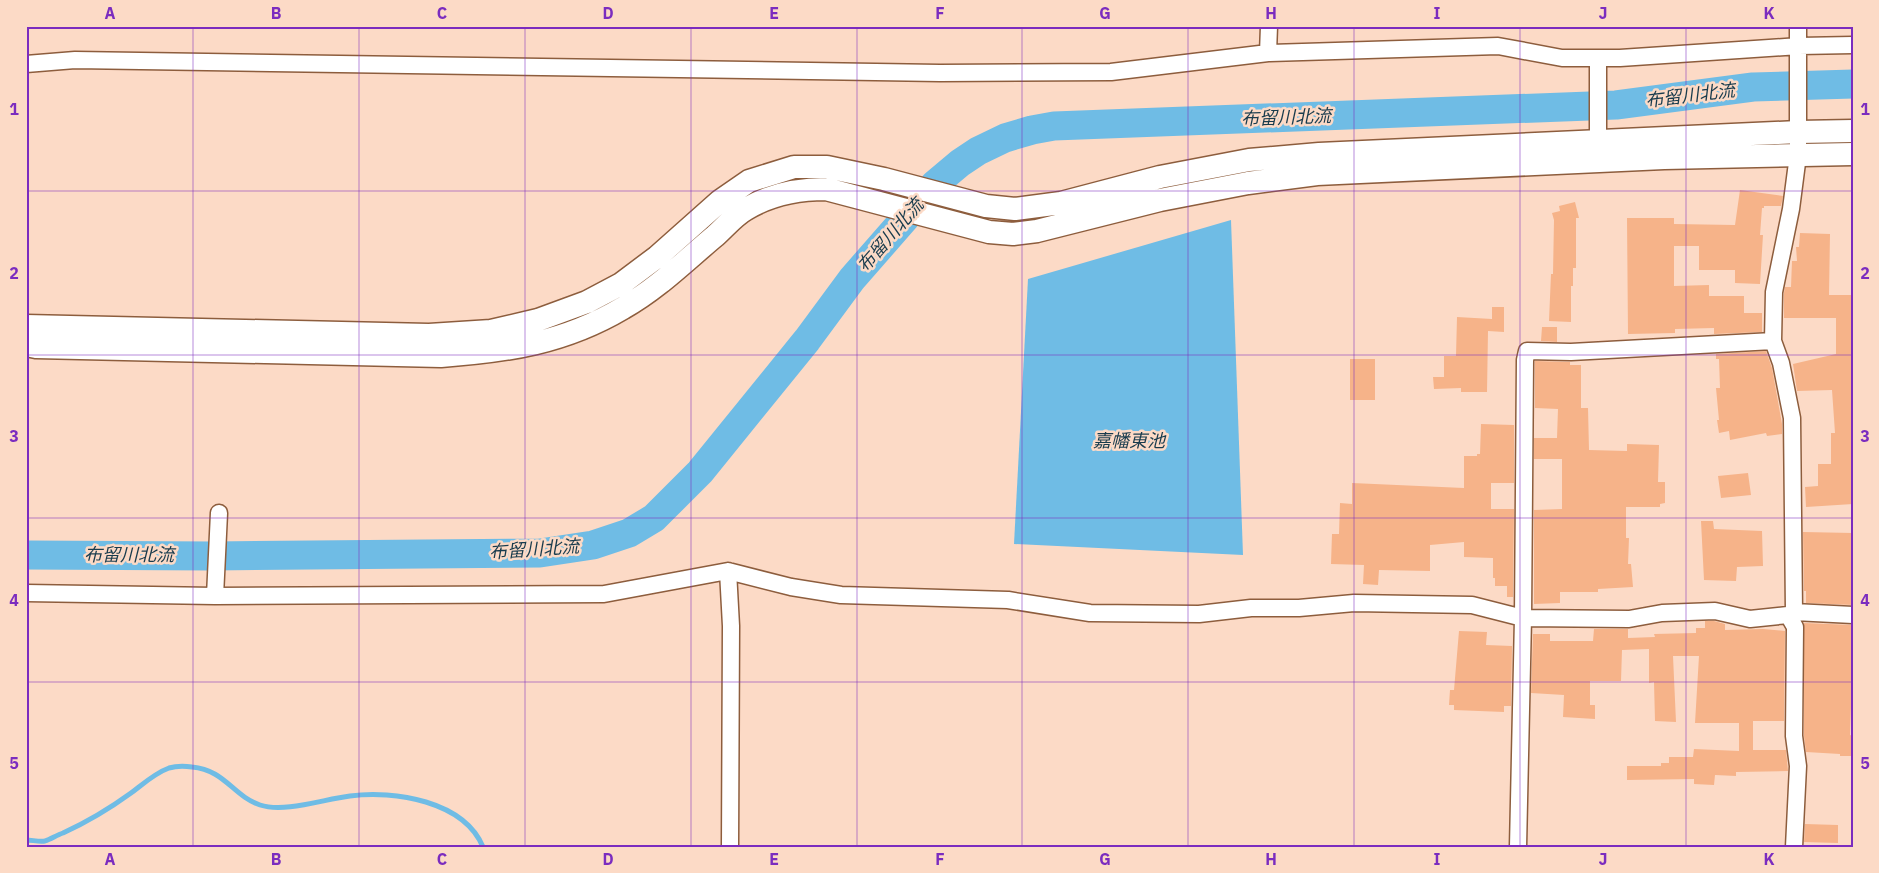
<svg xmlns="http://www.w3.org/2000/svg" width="1879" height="873" font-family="'IBM Plex Sans','Noto Sans JP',sans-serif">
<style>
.water{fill:#6fbce5}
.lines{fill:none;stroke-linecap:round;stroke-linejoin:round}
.stream{stroke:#6fbce5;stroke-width:5}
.river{stroke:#6fbce5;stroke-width:29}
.building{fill:#f6b389}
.street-casing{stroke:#8d5d3d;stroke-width:19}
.secondary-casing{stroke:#8d5d3d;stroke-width:25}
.street{stroke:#fff;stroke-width:16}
.secondary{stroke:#fff;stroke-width:22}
.grid{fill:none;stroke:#7b2cbf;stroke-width:1;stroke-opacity:0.55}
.labels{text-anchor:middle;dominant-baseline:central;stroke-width:5;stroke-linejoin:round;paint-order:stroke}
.water-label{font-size:18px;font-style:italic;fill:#183b4d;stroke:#fcdac6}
.neatline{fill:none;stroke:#7b2cbf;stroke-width:2}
.grid-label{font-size:16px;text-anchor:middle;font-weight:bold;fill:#7b2cbf}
</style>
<rect width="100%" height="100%" fill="#fcdac6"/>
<!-- water -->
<path class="water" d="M1231 220 1243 555 1014 544 1028 279Z"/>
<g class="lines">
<!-- stream -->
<path class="stream" d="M26 840C32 840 39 842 45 841 51 839 57 835 63 833 87 822 109 809 131 793 143 784 155 773 169 768 176 766 184 766 192 767 225 770 233 796 260 805 285 813 324 799 350 796 394 790 464 801 483 847"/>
<!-- river -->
<path class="river" d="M26 555 213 556 540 553 593 545 629 533 654 518 700 472 807 340 852 279 935 184 960 163 978 151 1005 138 1032 130 1054 126 1616 105 1753 87 1853 84"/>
</g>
<!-- building -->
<path class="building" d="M1740 190 1783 196 1781 206H1764V208H1762L1760 235H1763L1760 284 1735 283V270H1699V246H1674V286L1709 285V296H1744V313H1762V332L1714 334V328L1675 329V333L1628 334 1627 218H1674V224L1735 225Z
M1575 202 1579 218H1576V268H1573V286H1571V322L1549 321 1551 274H1553L1554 220 1552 213 1560 211 1559 206Z
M1800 233 1830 234 1829 295H1853V459H1851L1853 504 1806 507 1805 487 1818 486V464H1831V433H1835L1832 390 1797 391 1793 364 1836 354V318H1784V293L1785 287H1791L1792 261H1797L1796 247H1799Z
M1492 307H1504V332L1488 331 1487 392H1461V388L1434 389 1433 377H1444V356H1456L1457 317 1492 319Z
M1542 327H1557V342L1541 341Z
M1766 351 1772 368 1782 424V434L1767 436 1766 433 1730 440 1729 431 1719 433 1717 420H1719L1716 388H1720L1719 359H1716V354Z
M1350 359H1375V400H1350Z
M1535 361 1570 362V365H1581V408H1588L1589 450 1627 451V444L1659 445 1658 482H1665V503L1660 504V507H1626V538H1629L1628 564H1631L1633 587 1598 589V592H1560V603L1534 604V510L1562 509V459H1534V438H1557L1558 409 1535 408Z
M1481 424 1514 425V483H1491V509H1514L1513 597H1507V586H1495V578H1493V558L1464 557V542L1430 545V571L1379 570 1378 585 1363 584 1364 565 1331 564 1332 534H1339L1340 503 1352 504V483L1464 488V456H1477V454H1480Z
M1748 473 1751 495 1721 498 1718 476Z
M1701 521H1713L1714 529 1762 531 1763 566 1737 567 1736 581 1704 580Z
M1803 532 1853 533V605L1806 603V591H1804Z
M1705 621H1714L1725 624V630L1763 629 1785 631 1784 721H1753V750H1786L1788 771 1736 772V776L1715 775 1714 785 1694 784V779L1627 780V766H1661V763H1669V757H1693L1694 749 1739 751V723H1695L1699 656H1673L1676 722 1655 721 1654 682 1649 683V649L1622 650 1621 681H1590V705H1595V719L1563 717 1564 695 1531 693 1533 634H1550V641H1593L1594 629H1628V638L1655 637 1654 634 1696 633V628H1705Z
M1804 623 1853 625V707H1851L1850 735 1853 736V756H1840V754L1806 752 1804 736Z
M1459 631 1487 632 1486 645 1512 646 1511 706H1504V712L1454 710V705H1449L1450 690H1454Z
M1805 824 1838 825V843L1804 842Z"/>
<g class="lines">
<!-- street casing -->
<g class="street-casing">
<path id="street" d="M1268 53 1269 26
M1598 58V151
M26 64 75 60 940 73 1111 72 1268 53 1498 46 1562 58H1620L1799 46 1853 45
M728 571 731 626 730 847
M26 593 215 596 604 594 728 571 791 587 841 595 1008 600 1090 613 1199 614 1251 608H1299L1354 603 1472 605 1523 618 1629 619 1662 613 1715 611 1750 619 1788 615 1794 612 1853 615
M215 596 219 513
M1794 612 1792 418 1781 363 1773 341 1774 292 1791 209 1798 155V26
M1788 615 1795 627 1794 736 1798 766 1794 847
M1518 847 1523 618 1525 360 1527 351 1571 352 1773 341"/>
</g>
<!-- secondary casing -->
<g class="secondary-casing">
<path id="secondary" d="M26 326 429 335 491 331 538 320 587 302 621 284 657 257 720 201 749 181 794 167H827L884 179 986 206 1015 209 1061 203 1160 177 1249 160 1319 154 1798 132 1853 131
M26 345 36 347 441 356C508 351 564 343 623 308 657 289 685 261 715 236 725 227 735 215 746 209 771 194 799 189 826 189L989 232 1013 234 1037 231 1160 200 1248 183 1317 174 1664 158 1853 154"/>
</g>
<!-- street -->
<use href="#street" class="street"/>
<!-- secondary -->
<use href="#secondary" class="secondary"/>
</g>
<!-- grid -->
<path class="grid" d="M193 26V847M359 26V847M525 26V847M691 26V847M857 26V847M1022 26V847M1188 26V847M1354 26V847M1520 26V847M1686 26V847M26 191H1853M26 355H1853M26 518H1853M26 682H1853"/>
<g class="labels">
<!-- water labels -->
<g class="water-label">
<text transform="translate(1690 95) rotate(-7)">布留川北流</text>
<text transform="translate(1286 117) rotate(-2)">布留川北流</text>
<text transform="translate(890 235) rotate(-49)">布留川北流</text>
<text x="1129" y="440">嘉幡東池</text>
<text transform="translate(534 549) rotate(-4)">布留川北流</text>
<text x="129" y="554">布留川北流</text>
</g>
</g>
<!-- border -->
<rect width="1879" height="873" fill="none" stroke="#fcdac6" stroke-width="55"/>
<rect x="28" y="28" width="1824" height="818" class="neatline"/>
<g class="grid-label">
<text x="110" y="19">A</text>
<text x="276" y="19">B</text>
<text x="442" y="19">C</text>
<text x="608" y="19">D</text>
<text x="774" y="19">E</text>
<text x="940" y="19">F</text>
<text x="1105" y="19">G</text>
<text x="1271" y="19">H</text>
<text x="1437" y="19">I</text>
<text x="1603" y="19">J</text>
<text x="1769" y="19">K</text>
<text x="14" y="115">1</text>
<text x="1865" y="115">1</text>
<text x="14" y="279">2</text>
<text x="1865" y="279">2</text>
<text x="14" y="442">3</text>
<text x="1865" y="442">3</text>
<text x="14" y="606">4</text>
<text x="1865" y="606">4</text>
<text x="14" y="769">5</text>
<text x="1865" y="769">5</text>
<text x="110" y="865">A</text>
<text x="276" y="865">B</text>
<text x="442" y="865">C</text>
<text x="608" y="865">D</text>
<text x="774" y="865">E</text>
<text x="940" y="865">F</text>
<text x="1105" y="865">G</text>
<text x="1271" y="865">H</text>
<text x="1437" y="865">I</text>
<text x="1603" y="865">J</text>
<text x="1769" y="865">K</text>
</g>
</svg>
